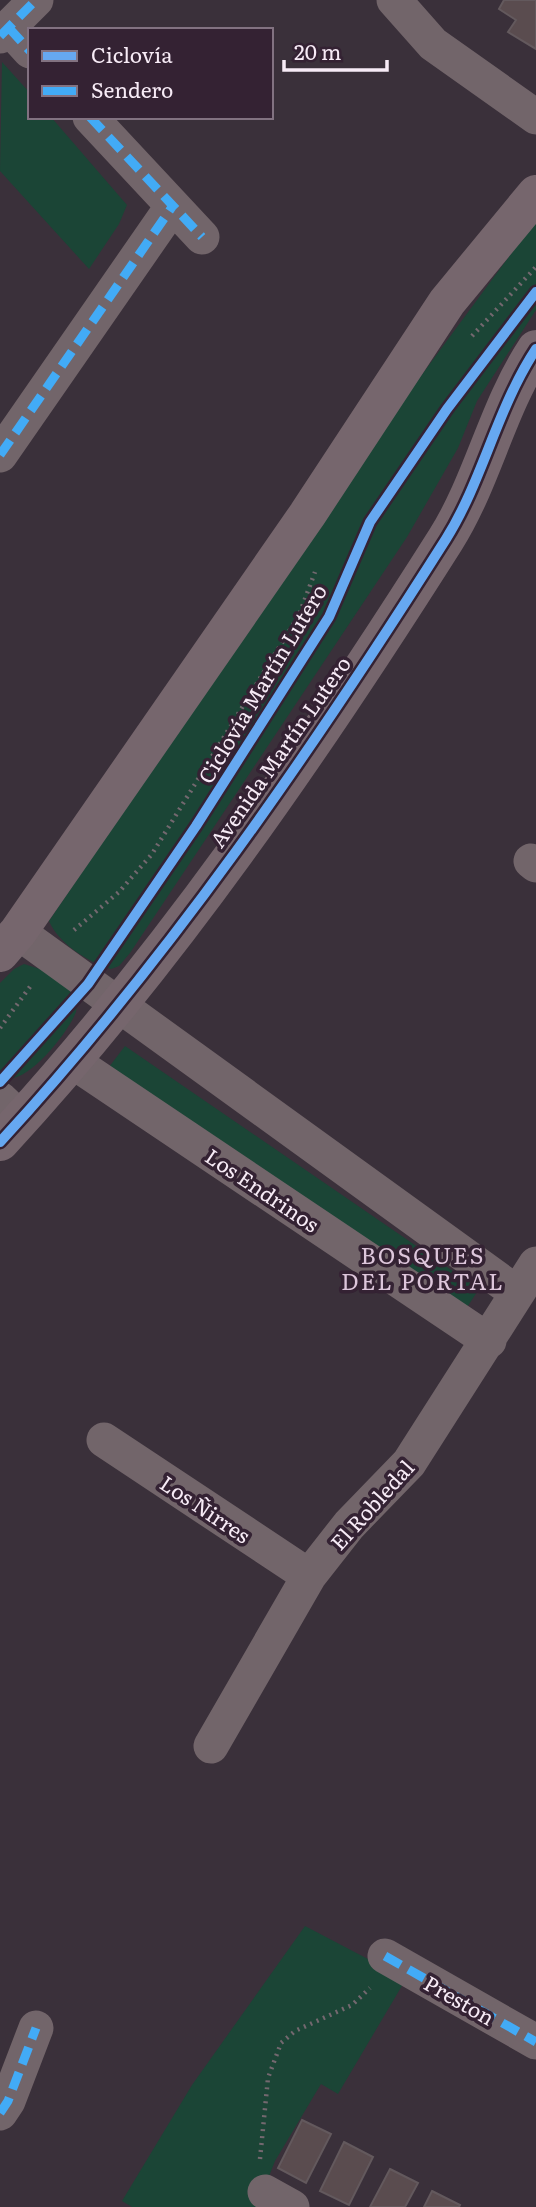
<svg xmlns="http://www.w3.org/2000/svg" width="536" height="2207" font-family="Literata,serif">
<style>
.green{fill:#1b4536}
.building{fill:#5a4c4f;stroke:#63595d;stroke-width:2}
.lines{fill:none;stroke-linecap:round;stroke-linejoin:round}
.path{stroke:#73686f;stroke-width:4.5;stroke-dasharray:2 5;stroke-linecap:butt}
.street{stroke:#72656a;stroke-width:35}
.secondary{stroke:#76666d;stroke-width:38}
.quiet{stroke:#42abf6;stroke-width:9;stroke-dasharray:18 9;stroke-linecap:butt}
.cycleway-casing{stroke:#342233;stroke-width:15}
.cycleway{stroke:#66a8f1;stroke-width:10}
.labels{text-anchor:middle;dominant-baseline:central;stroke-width:7;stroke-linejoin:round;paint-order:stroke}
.street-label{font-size:21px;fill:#f7ebf6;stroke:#342233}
.neighbourhood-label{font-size:23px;letter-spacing:2px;fill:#ddc6db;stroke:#342233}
</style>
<rect width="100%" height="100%" fill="#3a303a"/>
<!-- green -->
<path class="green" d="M2 62 30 93V117H51L127 205 119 224 89 269 0 171Z
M536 220V310L477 401 458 448 407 537 130 953 119 966 111 969C88 962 58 943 49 921L353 468Z
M24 964 43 970 77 995C76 1000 77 1007 76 1012 68 1033 24 1090 0 1077V983L14 969Z
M125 1046 479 1289 464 1312 109 1067Z
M305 1926 406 1979 338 2094 321 2084 275 2161 257 2207H132L122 2201 192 2085Z"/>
<!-- building -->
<path class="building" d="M504 0H536V49L508 32 516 20 499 9Z
M302 2120 331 2134 306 2183 278 2168Z
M344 2142 373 2157 349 2205 320 2191Z
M390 2169 418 2183 405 2207H370Z
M432 2191 460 2205 459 2207H424Z"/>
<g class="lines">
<!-- path -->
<path class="path" d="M472 336 536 267
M74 930 119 892 152 854 299 615 315 572
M0 1028 32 984
M260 2159 268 2078 281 2043 295 2031 352 2005 370 1988"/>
<!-- street -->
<path class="street" d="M394 0 433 44 536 117
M9 28 30 51
M0 36 36 0
M90 117 202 237
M0 455 172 207
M531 861 536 865
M18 932 517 1293
M72 1061 489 1341
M0 1099 21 1119
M104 1440 309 1576
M211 1746 309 1576 349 1525 409 1463 536 1264
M385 1956 536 2042
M0 2113 8 2101 36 2028
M265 2192 292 2207"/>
<!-- secondary -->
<path class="secondary" d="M0 953 18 932 307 515 447 302 536 194
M0 1142C169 959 313 749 446 539 483 480 497 408 536 349"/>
<!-- quiet -->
<path class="quiet" d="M9 28 30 51
M0 36 36 0
M90 117 202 237
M0 455 172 207
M385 1956 536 2042
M0 2113 8 2101 36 2028"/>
<!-- cycleway casing -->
<g class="cycleway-casing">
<path id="cycleway" d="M0 1082 88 984 196 826 329 617 370 522 447 409 536 292
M0 1142C169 959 313 749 446 539 483 480 497 408 536 349"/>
</g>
<!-- cycleway -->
<use href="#cycleway" class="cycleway"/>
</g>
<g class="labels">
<!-- street labels -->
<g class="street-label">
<text transform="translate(261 683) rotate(-59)">Ciclovía Martín Lutero</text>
<text transform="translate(279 751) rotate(-55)">Avenida Martín Lutero</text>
<text transform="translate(263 1189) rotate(34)">Los Endrinos</text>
<text transform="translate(371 1504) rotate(-48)">El Robledal</text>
<text transform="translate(206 1508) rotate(34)">Los Ñirres</text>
<text transform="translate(460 1999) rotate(30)">Preston</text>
</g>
<!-- neighbourhood labels -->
<g class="neighbourhood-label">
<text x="423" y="1254">BOSQUES<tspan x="423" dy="26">DEL PORTAL</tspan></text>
</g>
</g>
<!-- legend -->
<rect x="28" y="28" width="245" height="91" fill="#342233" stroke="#827281" stroke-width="2"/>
<rect x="42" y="51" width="35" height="10" fill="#66a8f1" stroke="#827281" stroke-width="2"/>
<text x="91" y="63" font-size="21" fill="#f7ebf6">Ciclovía</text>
<rect x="42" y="86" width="35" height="10" fill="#42abf6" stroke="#827281" stroke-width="2"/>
<text x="91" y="98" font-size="21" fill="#f7ebf6">Sendero</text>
<!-- scale -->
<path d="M284 60v10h103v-10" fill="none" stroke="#f7ebf6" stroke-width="3.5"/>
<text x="294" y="60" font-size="21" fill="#f7ebf6" stroke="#342233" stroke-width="5" paint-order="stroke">20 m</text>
</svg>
